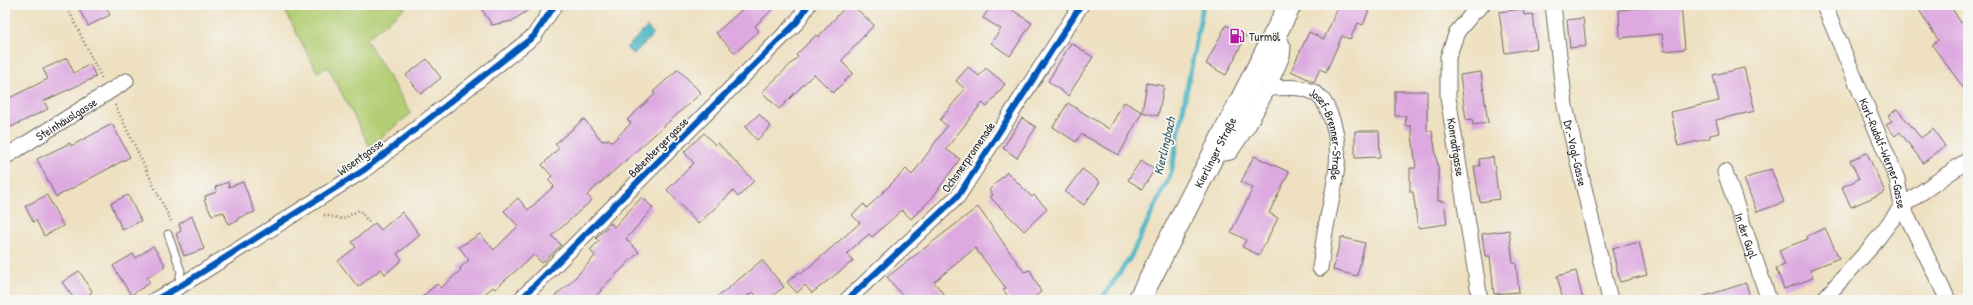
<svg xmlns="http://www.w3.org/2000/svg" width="1973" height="305" font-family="'Patrick Hand',sans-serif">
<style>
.green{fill:#b3ce74;stroke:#6f7c50}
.water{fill:#48b5c4;stroke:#3a7078}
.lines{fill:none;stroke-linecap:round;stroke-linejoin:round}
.stream{stroke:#48b5c4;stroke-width:5}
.building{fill:#dda9e0}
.service-casing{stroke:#6f6a5f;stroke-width:9}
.minor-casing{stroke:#6f6a5f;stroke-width:17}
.primary-casing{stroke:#6f6a5f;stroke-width:24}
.path{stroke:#6f6a5f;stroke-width:2.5;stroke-dasharray:1 3;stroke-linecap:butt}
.service{stroke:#fff;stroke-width:7}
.minor{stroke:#fff;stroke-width:15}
.primary{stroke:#fff;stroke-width:22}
.cycleway-casing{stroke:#f6f6f2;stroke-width:8}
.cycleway{stroke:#0057b8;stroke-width:6}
.labels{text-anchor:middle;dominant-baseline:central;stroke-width:3.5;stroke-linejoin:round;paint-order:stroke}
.poi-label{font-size:12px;fill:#2b2b2b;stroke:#f6f6f2;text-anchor:start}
.street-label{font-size:12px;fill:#2b2b2b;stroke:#f6f6f2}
.water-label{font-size:13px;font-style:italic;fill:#355b61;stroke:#f6f6f2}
</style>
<rect width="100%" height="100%" fill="#f6f6f2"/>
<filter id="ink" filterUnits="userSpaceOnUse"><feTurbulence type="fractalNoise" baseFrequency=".025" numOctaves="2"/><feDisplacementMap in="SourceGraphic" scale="8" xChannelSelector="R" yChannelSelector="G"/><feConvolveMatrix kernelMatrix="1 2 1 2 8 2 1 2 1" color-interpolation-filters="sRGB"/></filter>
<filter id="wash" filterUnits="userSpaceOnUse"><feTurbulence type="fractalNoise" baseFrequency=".012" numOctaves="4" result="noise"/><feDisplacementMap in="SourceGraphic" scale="16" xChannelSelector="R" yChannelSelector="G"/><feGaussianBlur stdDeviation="0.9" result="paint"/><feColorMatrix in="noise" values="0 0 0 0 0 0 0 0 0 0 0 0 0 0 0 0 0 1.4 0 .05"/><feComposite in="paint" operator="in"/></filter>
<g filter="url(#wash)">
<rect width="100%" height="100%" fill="#eee0c0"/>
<!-- green -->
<path class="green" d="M282 5H403L405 8 366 39 411 113 370 147 328 67 317 72Z"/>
<!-- water -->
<path class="water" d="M647 27 654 34 633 55 626 48Z"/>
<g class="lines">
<!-- stream -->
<path class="stream" d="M1101 300 1131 256 1171 173 1203 5"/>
</g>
<g id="blocks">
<!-- building -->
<path class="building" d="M77 5H105L110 15 88 26Z
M479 5H536L512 21 492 25Z
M747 5H777L755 26 759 31 735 53 716 33Z
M847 5H852L874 25 841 61 853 73 833 93 814 74 779 109 762 92 798 57 796 55 816 35 818 37Z
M991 5H1005L1032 23 1010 56 991 43 1001 29 983 18Z
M1339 5H1371L1363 25 1358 23 1350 39 1342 36 1326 72 1320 69 1314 82 1291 71 1309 32 1324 39Z
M1671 5H1681L1685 49 1664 51 1662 34 1620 38 1619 10Z
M1916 5H1950L1961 23 1968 18V94L1932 45 1938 40Z
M1523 9 1524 15 1533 14 1537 48 1505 53 1499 12Z
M1583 18 1586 46 1570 48 1567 20Z
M1226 25 1246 36 1226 75 1206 64Z
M1071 43 1093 57 1068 96 1048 81Z
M67 58 74 73 90 64 96 77 44 101 48 109 5 130V100L48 79 43 69Z
M427 59 441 78 421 94 406 75Z
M968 67 979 76 986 68 1005 84 987 107 982 103 946 149 960 159 932 198 911 219 902 210 872 237 869 234 847 253 853 261 812 293 805 285 797 293 787 282 799 272 801 274 860 223 852 215 864 204 867 208 906 169 912 175 947 126 940 120 965 89 956 81Z
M1744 68 1755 111 1716 120 1719 133 1710 135V138L1678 146 1671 112 1719 101 1713 75Z
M678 69 701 93 587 195 592 200 552 236 561 245 542 263 534 255 495 289 493 287 478 300H418L437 284 441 288 461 270 460 268 469 260 459 247 480 234 494 250 518 226 504 211 518 198 528 210 554 186 548 180 552 176 542 165 559 148 555 144 584 119 602 141 609 139 612 142 631 123 627 120 655 94 653 92Z
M1481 72 1488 123 1473 125 1472 119 1466 120 1460 75Z
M1147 83 1164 86 1158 116 1142 112Z
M1395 91H1427V131L1432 130 1438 167V201H1444L1447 224 1418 228 1413 192H1410V168H1416L1411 126H1405L1406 116H1395Z
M1124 102 1142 112 1119 155 1081 134 1076 142 1053 127 1068 103 1109 129Z
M1897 109 1921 138 1933 129 1945 146 1923 163 1900 132 1895 136 1886 125 1892 121 1888 116Z
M759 114 771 127 757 140 745 127Z
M1022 118 1036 127 1017 158 1003 148Z
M112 124 130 157 56 197 37 159 70 143 71 146Z
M1355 131H1379L1380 157 1355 158Z
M704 133 715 145 718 143 754 181 738 197 733 191 698 224 667 190 694 163 684 152Z
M1867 153 1885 192 1851 207 1842 187 1859 179 1850 160Z
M1254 156 1289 172 1269 213 1278 218 1259 255 1242 247 1246 240 1231 232 1253 188 1241 182Z
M1493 157 1499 199 1480 202 1474 166H1480L1479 159Z
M1141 160 1155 169 1142 189 1128 180Z
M1082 169 1100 182 1084 205 1065 192Z
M1771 169 1784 202 1757 212 1744 179Z
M1007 172 1032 197 1034 195 1047 209 1024 231 990 197 993 195 989 190Z
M228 182 229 187 243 182 255 212 238 218V221L228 224 224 212 212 215 204 200 206 199 205 196 217 192 215 187Z
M47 195 63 226 44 236 36 220 33 222 25 206Z
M128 195 141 221 122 230 111 203Z
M642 197 653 208 626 239 639 252 600 290 601 291 592 300H550L570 283 595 256 590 250 599 241 596 238 611 223 614 227Z
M978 207 1024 272 1030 270 1041 292 1030 300H1011L1003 290 1006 288 975 248 934 282 948 300H906L887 277Z
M402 212 420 235 397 254 402 260 385 274 381 269 358 287 338 261 356 247 352 242 375 223 381 230Z
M192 216 204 249 184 256 176 234 181 231 179 224Z
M1825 228 1839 258 1810 270 1813 278 1784 289 1776 268 1785 265 1779 250 1808 239 1807 236Z
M1509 230 1513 263H1516L1519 292 1494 294 1490 256H1485L1482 234Z
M1341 237 1365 243 1357 276 1333 270Z
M1639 242 1647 275 1620 282 1612 249Z
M153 246 164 263V268L147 278 150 283 131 295 113 266 133 254 136 258Z
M762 260 784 287 767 300H760L753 292 742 300H714Z
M79 271 92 291 90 294 94 300H75L62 282Z
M1576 271 1583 300H1563L1557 276Z
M1746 283 1751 300H1702V297Z"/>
</g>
</g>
<g filter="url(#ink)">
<use href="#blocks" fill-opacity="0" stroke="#6f6a5f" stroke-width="1"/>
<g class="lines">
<!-- service casing -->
<g class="service-casing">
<path id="service" d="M168 234 181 271 178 285"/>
</g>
<!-- minor casing -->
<g class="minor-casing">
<g id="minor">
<path id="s1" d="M1553 5 1565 106 1610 300"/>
<path id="s2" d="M1824 5 1897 179 1902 206 1948 300"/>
<path d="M1268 88 1282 56 1283 47 1276 30"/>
<path id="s3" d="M1212 155 1230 152 1249 124 1268 88C1282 88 1299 85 1313 92 1322 97 1325 103 1329 112 1347 152 1332 192 1325 232 1323 244 1322 256 1320 268"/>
<path id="s4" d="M5 157 126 81"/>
<path id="s5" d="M1725 172 1769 300"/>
<path d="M155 300 177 288 364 170 534 36 555 5"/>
<path d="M520 300 797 22 808 5"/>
<path d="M847 300 958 196 1081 5"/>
<path d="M1480 300 1448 97V57L1457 32 1473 13 1482 5"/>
<path d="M1823 300 1872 246 1902 206 1968 160"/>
</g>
</g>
<!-- primary casing -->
<g class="primary-casing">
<g id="primary">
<path id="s6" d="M1139 300 1290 5"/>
</g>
</g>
<!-- path -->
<path class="path" d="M66 5 102 79
M115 105 172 223
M324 215 343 219 359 210 370 223"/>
<!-- service -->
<use href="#service" class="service"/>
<!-- minor -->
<use href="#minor" class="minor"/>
<!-- primary -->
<use href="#primary" class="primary"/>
<!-- cycleway casing -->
<g class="cycleway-casing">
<path id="cycleway" d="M155 300 177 288 364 170 534 36 555 5
M520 300 797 22 808 5
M847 300 958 196 1081 5"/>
</g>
<!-- cycleway -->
<use href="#cycleway" class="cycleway"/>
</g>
</g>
<!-- icons -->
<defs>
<g id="fuel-bare" transform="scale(1.2)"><path d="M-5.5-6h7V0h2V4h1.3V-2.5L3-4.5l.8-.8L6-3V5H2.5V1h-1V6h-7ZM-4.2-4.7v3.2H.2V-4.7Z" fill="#b5179e" stroke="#f6f6f2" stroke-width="2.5" paint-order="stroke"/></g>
</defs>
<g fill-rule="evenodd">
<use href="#fuel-bare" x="1237" y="36"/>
</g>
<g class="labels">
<!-- poi labels -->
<g class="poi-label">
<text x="1249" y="36">Turmöl</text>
</g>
<!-- street labels -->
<g class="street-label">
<text stroke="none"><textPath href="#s4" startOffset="72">Steinhäuslgasse</textPath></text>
<text stroke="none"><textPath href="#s3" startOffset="185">Josef-Brenner-Straße</textPath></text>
<text transform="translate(658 147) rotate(-45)">Babenbergergasse</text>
<text transform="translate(1456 147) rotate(81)">Konradtgasse</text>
<text stroke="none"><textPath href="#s6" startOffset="166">Kierlinger Straße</textPath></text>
<text stroke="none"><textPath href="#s1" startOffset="150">Dr.-Vogl-Gasse</textPath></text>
<text stroke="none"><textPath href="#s2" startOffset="160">Karl-Rudolf-Werner-Gasse</textPath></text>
<text transform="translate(360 157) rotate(-36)">Wisentgasse</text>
<text transform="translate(968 157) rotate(-55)">Ochsnerpromenade</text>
<text stroke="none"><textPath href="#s5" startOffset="67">In der Gugl</textPath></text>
</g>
<!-- water labels -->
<g class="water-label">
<text transform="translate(1164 146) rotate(-77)">Kierlingbach</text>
</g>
</g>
<!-- margin -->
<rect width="1973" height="305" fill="none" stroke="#f6f6f2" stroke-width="20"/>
</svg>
